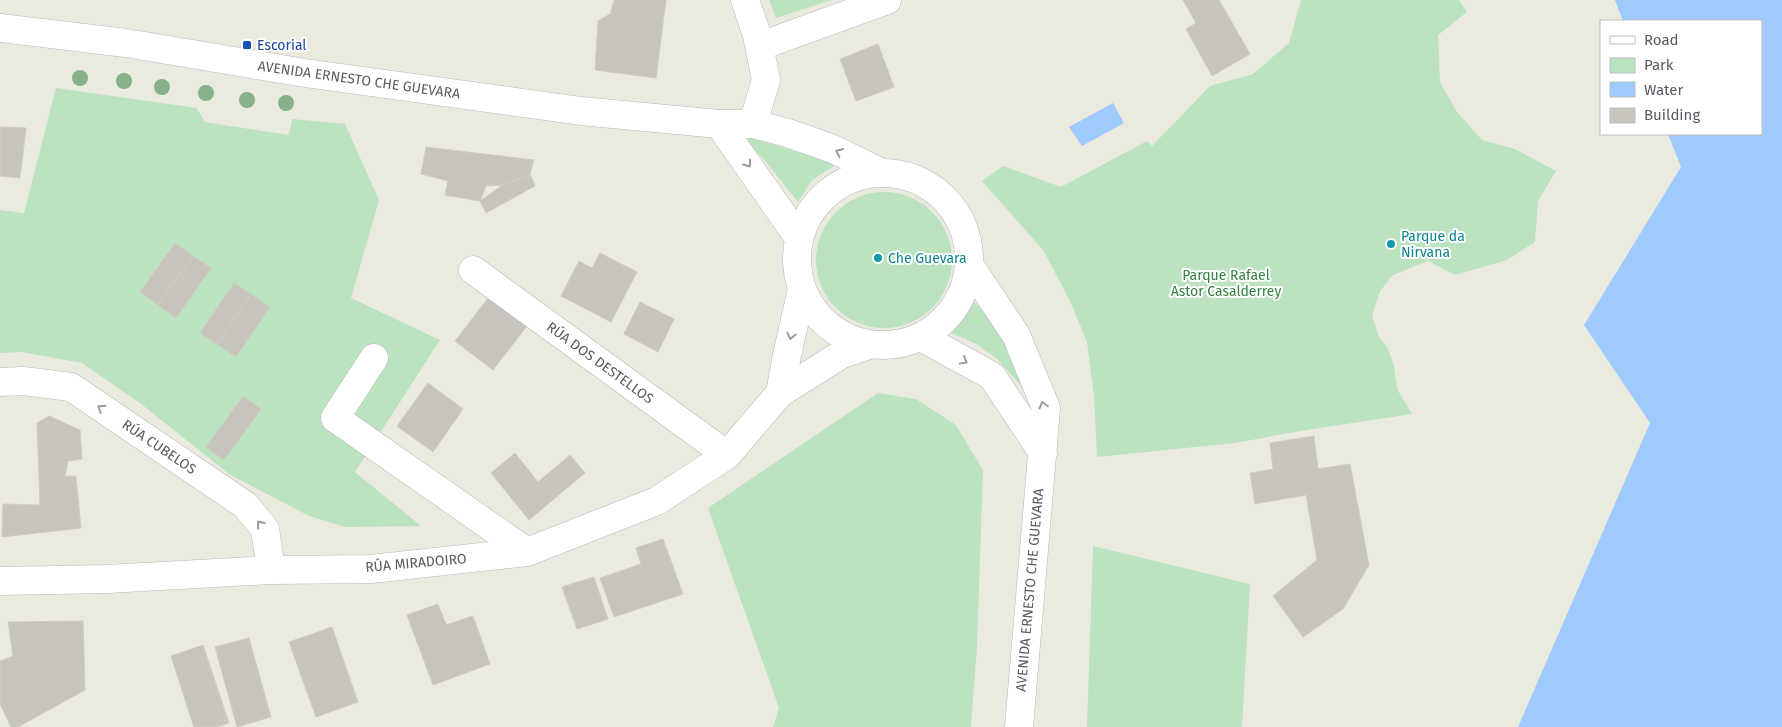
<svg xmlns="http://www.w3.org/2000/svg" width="1782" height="727" font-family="'Fira Sans',sans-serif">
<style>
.green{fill:#bce3c0}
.water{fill:#9ecafd}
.building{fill:#c6c4bd;stroke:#d0ccbe}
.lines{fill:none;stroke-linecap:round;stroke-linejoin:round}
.street-casing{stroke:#b7b9be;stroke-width:29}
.secondary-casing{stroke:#b5b8be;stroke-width:29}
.street{stroke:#fff;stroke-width:28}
.secondary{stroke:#fff;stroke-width:28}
.tree{fill:#87b188}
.oneway{stroke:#9b9da0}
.transit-dot{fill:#1a4fb4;stroke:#fff;stroke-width:2}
.culture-dot{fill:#0f9aa8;stroke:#fff;stroke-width:2}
.labels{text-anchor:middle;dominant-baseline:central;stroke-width:4;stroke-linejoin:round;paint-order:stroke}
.transit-label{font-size:14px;fill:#164399;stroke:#fff;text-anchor:start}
.street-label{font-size:14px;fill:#585b60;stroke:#fff}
.culture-label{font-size:14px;fill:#0d838f;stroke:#fff;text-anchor:start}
.park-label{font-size:14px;fill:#368241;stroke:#fff}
</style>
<rect width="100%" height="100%" fill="#ebeadf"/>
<!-- green -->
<path class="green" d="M769 0H832L776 18Z
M1301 0H1459L1467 12 1438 35 1440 82 1457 112 1482 140 1515 149 1556 171 1538 201 1535 242 1507 260 1455 275 1428 261 1393 275 1380 291 1372 315 1379 337 1387 347 1394 365 1397 389 1412 414 1300 431 1235 443 1097 457 1094 397 1087 342 1070 301 1043 250 982 181 1003 166 1061 187 1147 141 1152 146 1210 86 1253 74 1289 43Z
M56 88 197 108 205 122 289 135 292 119 345 124 379 200 351 298 440 340 355 472 421 526 345 527 309 516 229 474 141 404 82 363 21 352 0 353V210L24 213Z
M745 136 837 164 812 180 798 202 763 158 741 141Z
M816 260a68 68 0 1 1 136 0a68 68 0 1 1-136 0Z
M972 300 996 323 1025 390 996 358 976 344 949 332Z
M878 393 916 399 956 425 983 470 977 646 971 727H773L779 708 708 508Z
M1093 546 1250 584 1242 727H1087Z"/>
<!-- water -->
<path class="water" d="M1615 0H1782V727H1518L1650 423 1584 325 1681 167 1668 134H1761V21H1623Z
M1113 103 1124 123 1082 146 1069 127Z"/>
<!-- building -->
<path class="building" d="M614 0H666L656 78 595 70 598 21 610 14Z
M1183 0H1219L1250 54 1212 76 1186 29 1196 23Z
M878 44 894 87 856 101 840 59Z
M0 127 26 128 20 178 0 176Z
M426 147 534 160 530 174 503 185 486 186 480 201 445 195 448 181 421 174Z
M530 174 535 186 486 213 480 201 503 185Z
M175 243 193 256 158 305 140 292Z
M600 253 637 272 611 322 561 296 579 261 592 268Z
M193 256 211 268 176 318 158 305Z
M234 283 251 294 217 344 200 333Z
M251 294 270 307 236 357 217 344Z
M489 297 527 326 493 370 455 341Z
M640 302 674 319 658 352 624 334Z
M428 383 463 409 433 452 397 426Z
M243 396 261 409 224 460 206 447Z
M49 416 80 430 82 459 68 461 65 476H76L81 528 2 537 3 504 40 505 37 423Z
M1314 436 1318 469 1350 464 1369 565 1343 609 1303 637 1273 596 1317 560 1306 495 1255 504 1250 473 1273 469 1270 443Z
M515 453 538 482 570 455 585 473 529 520 491 473Z
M663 539 683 594 614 617 600 578 641 564 636 548Z
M594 577 608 619 577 629 562 587Z
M438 604 446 625 473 616 490 664 433 685 407 615Z
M83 621 85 690 18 727H11L0 704V661L13 656 8 622Z
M332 627 358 702 316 717 289 642Z
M249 638 271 717 237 727 215 647Z
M203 645 229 723 216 727H194L171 656Z"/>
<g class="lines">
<!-- street casing -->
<g class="street-casing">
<path id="street" d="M745 0 757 35 766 80 753 124
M760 46 887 0
M473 270 727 455
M374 358 335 418 527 552
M0 382 23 381 71 387 245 505 265 529 271 570
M780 393 787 355 802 289
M0 581 107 579 271 570 371 569 527 552 657 501 727 455 780 393 842 354 869 345"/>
</g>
<!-- secondary casing -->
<g class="secondary-casing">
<path id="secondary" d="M0 28 126 43 305 73 581 111 719 124H753L788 133 833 149 882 173
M719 124 799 238
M797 259a86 86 0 1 1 172 0a86 86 0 1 1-172 0Z
M970 266 1016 335 1046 408 1019 727
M921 337 992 376 1043 453"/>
</g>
<!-- street -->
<use href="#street" class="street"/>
<!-- secondary -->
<use href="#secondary" class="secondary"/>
</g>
<!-- trees -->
<g class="tree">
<circle cx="80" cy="78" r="8"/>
<circle cx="124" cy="81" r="8"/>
<circle cx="162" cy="87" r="8"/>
<circle cx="206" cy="93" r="8"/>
<circle cx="247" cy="100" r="8"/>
<circle cx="286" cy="103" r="8"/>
</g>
<!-- one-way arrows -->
<defs><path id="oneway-chevron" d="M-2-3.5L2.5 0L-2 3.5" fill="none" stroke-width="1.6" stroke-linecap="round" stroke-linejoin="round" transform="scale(1.25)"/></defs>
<g class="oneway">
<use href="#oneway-chevron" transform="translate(839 152) rotate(-155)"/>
<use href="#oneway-chevron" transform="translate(748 164) rotate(54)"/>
<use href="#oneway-chevron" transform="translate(791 336) rotate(103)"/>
<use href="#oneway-chevron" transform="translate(964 361) rotate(29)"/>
<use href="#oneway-chevron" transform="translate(1043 405) rotate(-105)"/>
<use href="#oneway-chevron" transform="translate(101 408) rotate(-146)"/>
<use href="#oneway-chevron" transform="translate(260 524) rotate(-128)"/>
</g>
<!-- markers -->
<rect class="transit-dot" x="242" y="40" width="10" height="10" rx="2.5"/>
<g class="culture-dot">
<circle cx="1391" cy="244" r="5"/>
<circle cx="878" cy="258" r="5"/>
</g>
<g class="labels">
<!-- transit labels -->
<g class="transit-label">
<text x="257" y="45">Escorial</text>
</g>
<!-- street labels -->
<g class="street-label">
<text transform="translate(359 80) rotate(8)">AVENIDA ERNESTO CHE GUEVARA</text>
<text transform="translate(600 363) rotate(36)">RÚA DOS DESTELLOS</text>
<text transform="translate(159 447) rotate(34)">RÚA CUBELOS</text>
<text transform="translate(416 563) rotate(-5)">RÚA MIRADOIRO</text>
<text transform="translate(1030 590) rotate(-85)">AVENIDA ERNESTO CHE GUEVARA</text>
</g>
<!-- culture labels -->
<g class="culture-label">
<text x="1401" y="236">Parque da<tspan x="1401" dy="16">Nirvana</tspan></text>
<text x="888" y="258">Che Guevara</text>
</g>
<!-- park labels -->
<g class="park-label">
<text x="1226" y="275">Parque Rafael<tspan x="1226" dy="16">Astor Casalderrey</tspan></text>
</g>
</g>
<!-- legend -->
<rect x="1600" y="20" width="162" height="115" fill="#ffffff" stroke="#bcbdbf"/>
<rect x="1610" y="36" width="25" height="8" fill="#ffffff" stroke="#bcbdbf"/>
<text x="1644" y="45" font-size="15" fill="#585b60">Road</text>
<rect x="1610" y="58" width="25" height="15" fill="#bce3c0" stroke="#bcbdbf"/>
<text x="1644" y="70" font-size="15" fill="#585b60">Park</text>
<rect x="1610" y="82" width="25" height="15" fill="#9ecafd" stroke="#bcbdbf"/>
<text x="1644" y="95" font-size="15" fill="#585b60">Water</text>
<rect x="1610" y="108" width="25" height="15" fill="#c6c4bd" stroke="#bcbdbf"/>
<text x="1644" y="120" font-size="15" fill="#585b60">Building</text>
</svg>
